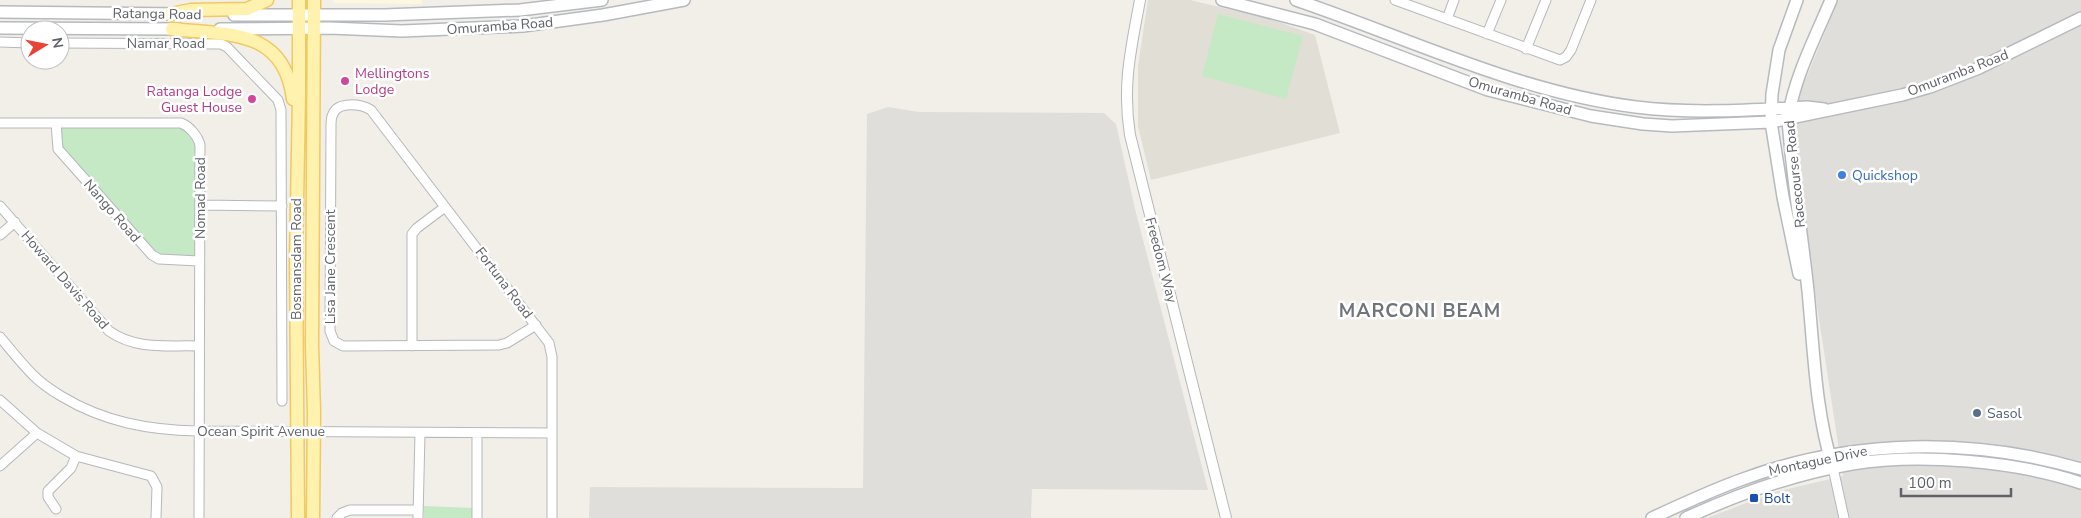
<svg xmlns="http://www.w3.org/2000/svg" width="2081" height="518" font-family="'Nunito Sans',sans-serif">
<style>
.commercial{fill:#fef7e0}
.industrial{fill:#e0deda}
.education{fill:#e1ded6}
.green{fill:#c5e8c5}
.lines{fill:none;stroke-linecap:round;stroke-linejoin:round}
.minor-casing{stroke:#b5b8bc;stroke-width:11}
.tertiary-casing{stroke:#b5b8bc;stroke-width:12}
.secondary-casing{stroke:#b6babf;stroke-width:14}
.primary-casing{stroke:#f2c960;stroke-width:15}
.minor{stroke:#fff;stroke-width:9}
.tertiary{stroke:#fff;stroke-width:10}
.secondary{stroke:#fff;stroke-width:11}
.primary{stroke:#fff2af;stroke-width:12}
.hotel-dot{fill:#d1479c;stroke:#fff;stroke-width:2}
.shop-dot{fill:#3f7fe0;stroke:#fff;stroke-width:2}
.service-dot{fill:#5c6f8a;stroke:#fff;stroke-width:2}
.transit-dot{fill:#1a4fb4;stroke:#fff;stroke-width:2}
.labels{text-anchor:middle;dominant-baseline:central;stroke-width:5;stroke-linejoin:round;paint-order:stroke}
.street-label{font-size:14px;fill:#5f6368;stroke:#fff}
.hotel-label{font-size:14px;fill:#b23c85;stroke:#fff;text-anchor:start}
.shop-label{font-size:14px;fill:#366cbe;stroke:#fff;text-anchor:start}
.service-label{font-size:14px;fill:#4e5e75;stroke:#fff;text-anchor:start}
.transit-label{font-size:14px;fill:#164399;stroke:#fff;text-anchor:start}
.district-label{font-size:19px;font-weight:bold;letter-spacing:1px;fill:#70757a;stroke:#fff}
</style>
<rect width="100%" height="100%" fill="#f1efe8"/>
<!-- commercial -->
<path class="commercial" d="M333 0H422V4L335 3Z"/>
<!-- industrial -->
<path class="industrial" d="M1838 0H2081V518H1707L1775 492 1843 476 1815 293 1793 123 1803 86Z
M888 107 919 112 1104 113 1116 124 1135 209 1208 490 1032 489 1031 518H589L590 487 863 488 867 114Z"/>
<!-- education -->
<path class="education" d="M1148 0H1190L1273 20 1315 35 1340 133 1151 180 1138 126V66Z"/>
<!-- green -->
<path class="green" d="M1218 14 1303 36 1286 99 1202 76Z
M56 123 181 125 198 140 200 261 159 260 58 149Z
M424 506 473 508V518H424Z"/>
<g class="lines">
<!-- minor casing -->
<g class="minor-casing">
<path id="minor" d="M1395 0 1560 60 1566 57 1571 50 1591 0
M1447 19 1454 0
M1487 34 1501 0
M0 42 30 43
M60 43 221 44 227 47 278 100 281 110 282 401
M1526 49 1546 0
M0 123H181C189 126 198 136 200 145L199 518
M56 123 58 149 152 255 159 259 199 261
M200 205 282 206
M0 206 109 331C136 350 166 345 198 346
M0 235 15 222
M536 325 507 343 499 345 343 346 334 341 330 331 331 126C331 122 331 117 333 114 338 101 361 104 371 110L549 343 552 357V518
M0 337C11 350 21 363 33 375 41 383 51 390 61 396 104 422 148 430 198 431L552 433
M412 346V234L417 228 445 207
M0 400 37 433 76 456 151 476 157 487 156 518
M0 466 37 433
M1833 468 1844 518
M56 509 48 497V491L71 468 76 456
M337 518 342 513 350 510H418
M418 518 420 433
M477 518V433"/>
</g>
<!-- tertiary casing -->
<g class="tertiary-casing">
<path id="tertiary" d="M1140 0C1131 49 1122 85 1130 135L1226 518"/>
</g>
<!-- secondary casing -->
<g class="secondary-casing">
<path id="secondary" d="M1222 0 1315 24 1488 90 1591 116 1643 124 1672 126 1771 122 1902 95 1930 87 1979 68 2081 18
M1296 0C1408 38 1518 92 1636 107 1692 114 1751 110 1807 107L1824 109
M1797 0 1779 50 1772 94 1771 122 1783 197 1799 274
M1831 0C1815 38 1794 78 1788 119 1792 177 1802 233 1808 291 1814 351 1815 410 1833 468
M0 12 181 14
M234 15H384L520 10 602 0
M0 28 179 29
M220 29 330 28 402 31 523 26 603 15 684 0
M1652 518C1682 504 1712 490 1743 479 1851 439 1971 437 2081 469
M1686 518C1738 494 1794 474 1852 464 1919 453 2016 461 2081 483"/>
</g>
<!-- primary casing -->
<g class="primary-casing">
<path id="primary" d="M171 14 191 10 247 9 267 0
M172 29C228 35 284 28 293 99
M298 518 296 258 299 96V0
M313 518 314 413 312 345 314 0"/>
</g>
<!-- minor -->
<use href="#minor" class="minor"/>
<!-- tertiary -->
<use href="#tertiary" class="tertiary"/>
<!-- secondary -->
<use href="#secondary" class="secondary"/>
<!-- primary -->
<use href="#primary" class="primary"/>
</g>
<!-- markers -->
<g class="hotel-dot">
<circle cx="345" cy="81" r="5"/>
<circle cx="252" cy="99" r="5"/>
</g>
<circle class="shop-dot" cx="1842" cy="175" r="5"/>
<circle class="service-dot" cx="1977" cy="413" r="5"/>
<rect class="transit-dot" x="1749" y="493" width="10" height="10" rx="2.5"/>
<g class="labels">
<!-- street labels -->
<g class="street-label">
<text transform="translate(157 14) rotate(1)">Ratanga Road</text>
<text transform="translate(500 26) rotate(-4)">Omuramba Road</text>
<text x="166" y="43">Namar Road</text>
<text transform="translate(1958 73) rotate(-21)">Omuramba Road</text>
<text transform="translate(1520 96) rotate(16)">Omuramba Road</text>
<text transform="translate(1795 174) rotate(-96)">Racecourse Road</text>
<text transform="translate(200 198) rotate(-90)">Nomad Road</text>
<text transform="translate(112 211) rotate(49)">Nango Road</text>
<text transform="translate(296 259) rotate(-90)">Bosmansdam Road</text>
<text transform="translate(1161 260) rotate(75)">Freedom Way</text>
<text transform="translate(330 267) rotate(-90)">Lisa Jane Crescent</text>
<text transform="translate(65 280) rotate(49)">Howard Davis Road</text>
<text transform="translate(504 283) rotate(53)">Fortuna Road</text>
<text x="261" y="431">Ocean Spirit Avenue</text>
<text transform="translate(1818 461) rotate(-12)">Montague Drive</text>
</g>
<!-- hotel labels -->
<g class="hotel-label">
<text x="355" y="73">Mellingtons<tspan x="355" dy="16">Lodge</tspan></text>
<text x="242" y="91" text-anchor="end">Ratanga Lodge<tspan x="242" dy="16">Guest House</tspan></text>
</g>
<!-- shop labels -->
<g class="shop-label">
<text x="1852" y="175">Quickshop</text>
</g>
<!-- service labels -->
<g class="service-label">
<text x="1987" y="413">Sasol</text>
</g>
<!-- transit labels -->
<g class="transit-label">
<text x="1764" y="498">Bolt</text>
</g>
<!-- district labels -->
<g class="district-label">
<text x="1420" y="311">MARCONI BEAM</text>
</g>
</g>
<!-- north arrow -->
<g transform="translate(45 45) rotate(80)"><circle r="24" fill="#ffffff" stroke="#bfc1c3"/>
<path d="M0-4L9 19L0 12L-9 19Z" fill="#ea4335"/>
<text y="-8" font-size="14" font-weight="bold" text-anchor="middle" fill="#5f6368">N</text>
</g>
<!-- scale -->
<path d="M1901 488v8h110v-8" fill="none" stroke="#5f6368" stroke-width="2.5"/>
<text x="1908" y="488" font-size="15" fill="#5f6368" stroke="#ffffff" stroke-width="4" paint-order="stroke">100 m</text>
</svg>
